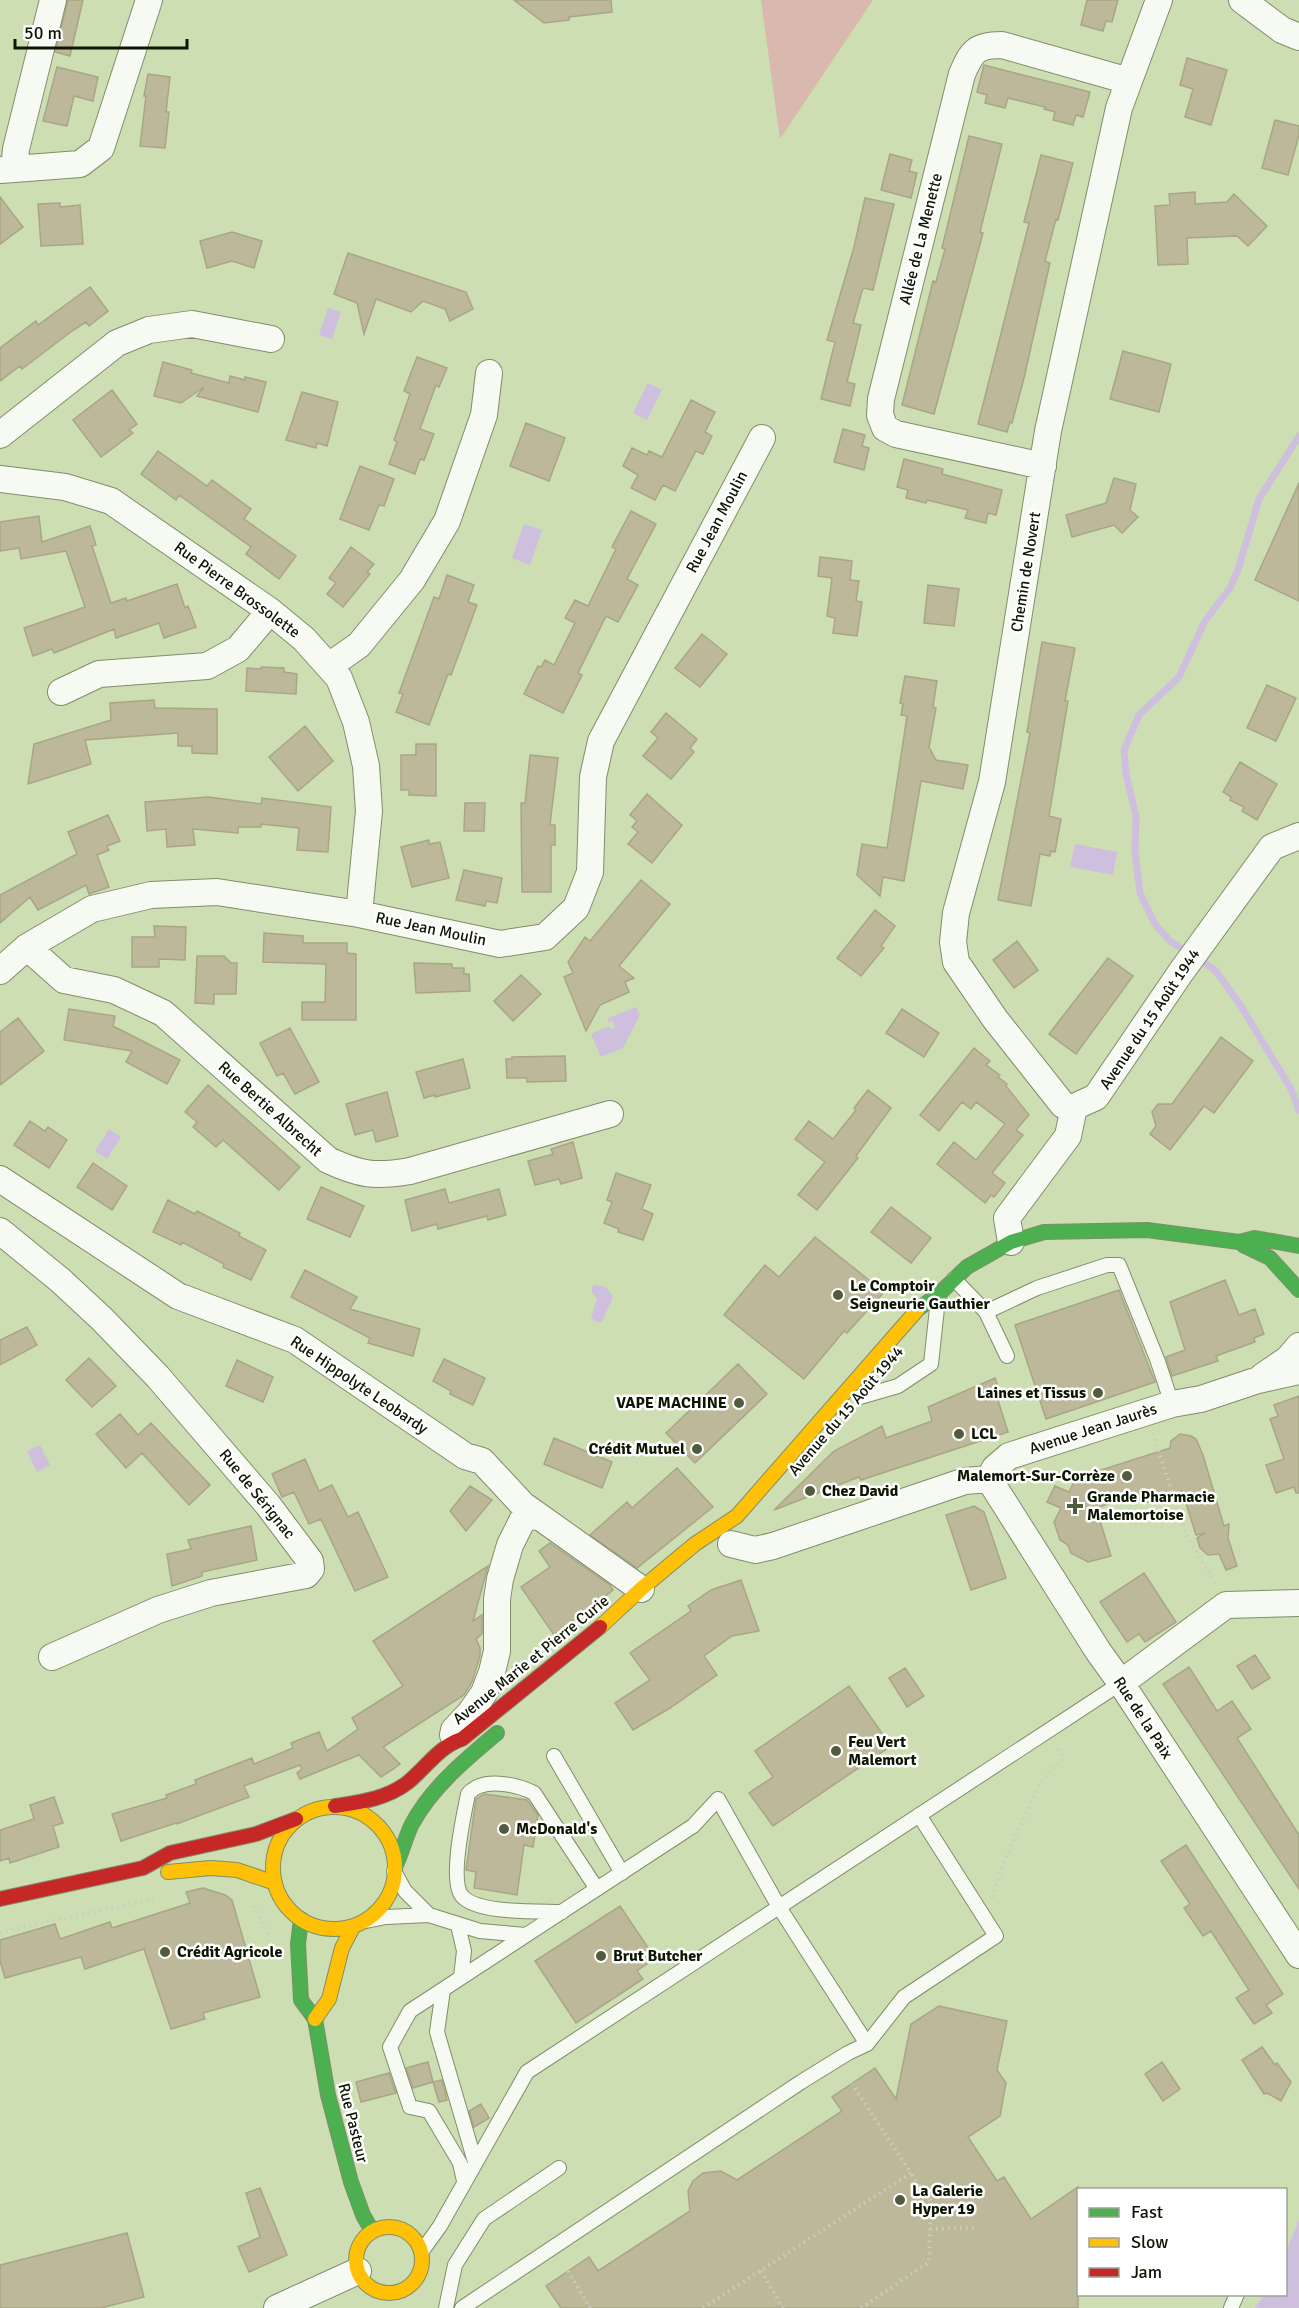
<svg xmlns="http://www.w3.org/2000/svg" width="1299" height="2308" font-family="Signika,sans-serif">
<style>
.green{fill:#d9b8ad}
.water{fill:#cfbfdf}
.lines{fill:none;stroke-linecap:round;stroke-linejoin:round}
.stream{stroke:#cfbfdf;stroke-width:7}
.building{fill:#bcb899;stroke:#a9a687;stroke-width:1.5}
.lane-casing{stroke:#818d6b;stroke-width:16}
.street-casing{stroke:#818d6b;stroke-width:28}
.fast-casing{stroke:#818d6b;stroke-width:16}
.slow-casing{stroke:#818d6b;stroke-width:16}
.jam-casing{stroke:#818d6b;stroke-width:16}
.path{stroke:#c9cfc1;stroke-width:4;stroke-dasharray:1.5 4.5;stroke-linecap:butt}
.lane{stroke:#f7faf3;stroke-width:14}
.street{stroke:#f7faf3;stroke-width:26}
.fast{stroke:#4caf50;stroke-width:14}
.slow{stroke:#ffc107;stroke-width:14}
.jam{stroke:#c62828;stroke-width:14}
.poi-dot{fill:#505c3e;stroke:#fff;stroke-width:2}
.labels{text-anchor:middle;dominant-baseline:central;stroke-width:5;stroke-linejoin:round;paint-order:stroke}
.street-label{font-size:16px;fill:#0d1600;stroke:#fff}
.poi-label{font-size:16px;font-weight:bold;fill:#0d1600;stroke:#fff;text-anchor:start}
</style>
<rect width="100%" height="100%" fill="#ccdeb2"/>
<!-- green -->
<path class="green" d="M761 0H873L780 139Z"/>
<!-- water -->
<path class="water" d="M328 308 341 312 332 339 319 335Z
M648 383 662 390 647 420 633 413Z
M524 524 542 530 530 565 512 558Z
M1075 844 1117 852 1113 875 1070 867Z
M636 1007 640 1015 623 1048 601 1057 591 1034 609 1026 611 1029 615 1027 613 1021 609 1023 607 1019Z
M109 1129 121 1137 107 1159 95 1151Z
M594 1285 606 1287 613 1297 602 1322H596L591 1317 597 1299 592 1293V1287Z
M40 1445 50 1465 37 1472 27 1451Z
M1299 2220V2308H1255L1264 2295 1286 2294V2252Z"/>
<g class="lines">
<!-- stream -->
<path class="stream" d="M1189 953 1170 941 1155 924 1140 893 1135 852 1136 816 1126 774 1124 750 1139 715 1179 677 1205 621 1230 588 1238 570 1259 499 1299 436
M1198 959 1215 970 1239 1003 1291 1089 1299 1110"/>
</g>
<!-- building -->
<path class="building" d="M68 0H83L70 56 55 52Z
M514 0H611L612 12 569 17V20L544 23Z
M1087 0H1118L1112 22 1106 21 1103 31 1081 25Z
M1187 58 1227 70 1211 125 1185 117 1193 89 1180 85Z
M984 65 1090 92 1083 117 1076 115 1073 125 1053 120 1055 112 1044 109 1045 107 1008 98 1005 108 985 103 987 95 977 92Z
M57 67 98 77 93 101 74 96 67 126 43 121Z
M148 74 170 77 166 112H169L165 148 140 146 146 96H144Z
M1275 120 1299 126V135L1288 175 1262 168Z
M969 136 1002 144 980 232 983 233 934 414 902 405 933 281 936 282 945 249 942 248Z
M890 154 912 160 909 171 917 173 911 198 881 190Z
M1041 155 1073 163 1058 220 1056 219 1045 261 1050 263 1024 378 1012 423 1010 422 1007 432 978 424 1029 223 1024 222Z
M1195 192V204L1227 202 1234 194 1267 226 1248 246 1237 236 1187 238 1188 264 1158 265 1155 206 1170 205 1169 194Z
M0 197 23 227 0 244Z
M865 198 894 204 873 290 863 288 853 323 861 325 847 382 855 384 850 406 821 399 835 342 827 340 854 247Z
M60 203V207L80 205 83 244 41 246 38 204Z
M232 232 262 241 254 268 232 261 207 268 200 241Z
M348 253 466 292 473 309 450 321 445 309 423 301 411 312 376 299 364 334 357 303 334 294Z
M90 287 108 311 89 326 86 322 72 331 22 369 20 366 0 381V348L36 321 38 325Z
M1123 351 1171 364 1159 412 1110 399Z
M417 357 447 368 439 387 436 385 420 429 434 434 424 460 420 459 415 474 389 464 397 442 394 440 410 394 404 391Z
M163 362 192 370 191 373 229 383 230 376 245 380V377L266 382 258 412 197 396 204 387 181 403 154 396Z
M112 390 137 424 129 430 133 433 101 457 73 420Z
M302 392 338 402 327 446 317 443 316 448 286 440Z
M691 400 715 412 705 432 712 436 703 454 696 451 675 491 663 485 655 500 631 488 638 475 623 466 632 448 647 455 649 451 662 457Z
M526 423 565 438 549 481 510 466Z
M843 429 865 435 862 446 869 448 864 470 834 462Z
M158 451 207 486 212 480 251 509 244 519 296 556 279 579 246 554 251 547 179 495 176 500 141 474Z
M904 459 943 469 942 474 1002 490 996 515 988 513 986 523 965 518 968 510 927 500 926 503 906 498 908 490 897 487Z
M360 466 394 479 384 506 379 505 369 530 340 519Z
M1114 478 1136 484 1130 510 1138 517 1122 533 1114 525 1072 537 1066 515 1106 503Z
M1299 483V601L1255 580Z
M631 511 656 524 627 579 638 585 618 622 606 616 578 673 582 675 563 713 524 694 538 666 541 667 545 660 554 665 575 623 565 618 575 600 588 606 616 549 612 547Z
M39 516 42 542 90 526 96 545 92 546 111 603 126 598 127 601 177 584 185 608 188 606 196 627 164 638 159 623 116 638 114 629 54 653 52 649 33 656 24 628 85 607 66 551 21 559 19 548 0 551V522Z
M351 547 374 564 367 572 370 574 343 607 327 594 336 583 329 578Z
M820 557 852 561 850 580 859 581 856 601 862 602 857 636 833 633 835 618 827 616 832 578 818 576Z
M447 575 474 585 468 602 477 605 451 675 448 674 429 725 396 712 403 694 399 693 434 597 439 599Z
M928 585 959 589 954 626 924 623Z
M702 634 727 654 700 687 675 668Z
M1042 642 1075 648 1065 701H1068L1049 816 1061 819 1055 852 1051 851 1050 856 1040 854 1031 906 998 900 1030 733 1027 732Z
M261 667 284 668V672L297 674 296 694 246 691 247 668 261 669Z
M905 676 937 681 933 707 936 708 929 747 936 760 968 765 963 789 921 781 904 881 883 877 880 896 857 875 862 844 887 848 907 716 901 715 903 704 900 703Z
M1267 685 1296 698 1276 741 1247 728Z
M154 700 155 708 217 709V754L192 753V746H178V733L85 740 91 764 28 784 34 744 111 720 110 703Z
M666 713 697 739 690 748 694 752 671 779 643 756 658 738 651 732Z
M305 726 333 761 298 791 269 757Z
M416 744H436V796L409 795V790H401V755H416Z
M530 755 558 758 550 825H555V845H551V892H522L521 803H525Z
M1240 762 1277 784 1257 820 1242 811 1244 807 1230 800 1231 797 1223 792Z
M647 794 682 825 652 863 628 844 638 832 632 827 637 821 630 815Z
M208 797 261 804 262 798 331 807 328 852 297 850 299 828 261 824V827H238V833L193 829 195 845 167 847 166 829 147 831 145 802Z
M465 803H485L484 831H464Z
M108 815 120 841 107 846 109 850 97 855 109 887 89 894 86 885 38 910 30 897 0 923V895L77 854 68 832Z
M429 840V844L440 842 449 878 412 887 401 847Z
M464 870 502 878 497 903 486 901 485 906 456 900Z
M641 880 670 904 619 966 634 978 625 982 629 992 600 1005 586 1031 564 977 573 973 568 962 585 937 590 941Z
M875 910 895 926 881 946 884 948 861 976 837 958Z
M154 926 186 927 185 960 159 959V967H132V937H155Z
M264 933 303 936V943H347V953L356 954V1020H302V1002H325L326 964 263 962Z
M1017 941 1038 970 1014 988 993 960Z
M197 956H224L231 963H237L236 994H214V1004L195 1003Z
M1108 958 1133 976 1076 1054 1049 1034Z
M414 963 452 964V968H464V974H469L470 991 416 993Z
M521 975 541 994 513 1021 494 1001Z
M69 1009 115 1016 113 1026 180 1060 167 1084 126 1062 132 1051 64 1040Z
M902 1009 939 1033 924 1057 886 1033Z
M18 1018 44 1051 0 1085V1032Z
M290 1028 319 1082 295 1094 283 1073 277 1076 260 1043Z
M1221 1037 1253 1061 1214 1113 1204 1106 1170 1150 1150 1134 1156 1126 1152 1112 1158 1104H1172Z
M974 1048 990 1061 986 1065 1000 1075 998 1077 1007 1084 1006 1086 1029 1115 1016 1130 1023 1135 992 1173 1005 1183 994 1197 991 1195 985 1203 937 1164 954 1142 976 1160 1005 1124 976 1102 971 1109 962 1102 939 1131 920 1115Z
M565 1056 566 1081 527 1082V1078H507L506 1059H512V1057Z
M463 1059 470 1088 435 1097V1095L424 1098 416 1072Z
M208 1085 300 1167 279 1190 223 1140 216 1147 193 1127 197 1122 185 1112Z
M868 1090 891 1108 856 1156 858 1158 817 1210 798 1195 825 1162 795 1139 809 1121 833 1139 856 1110 854 1108Z
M387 1092 398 1136 376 1142 373 1130 355 1135 346 1104Z
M30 1121 45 1131 48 1127 67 1140 49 1168 14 1145Z
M573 1142 582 1178 561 1184 559 1179 535 1185 528 1161 553 1154 551 1149Z
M93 1163 127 1186 112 1210 77 1187Z
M616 1173 651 1185 642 1209 653 1214 643 1240 618 1232 619 1229 604 1223 612 1202 607 1200Z
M321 1187 364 1206 350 1237 307 1219Z
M445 1189 449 1203 499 1189 506 1215 488 1220 487 1216 438 1229 437 1224 412 1231 405 1200Z
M168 1200 195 1214 197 1211 240 1233 239 1236 266 1250 251 1280 223 1267 224 1264 182 1242 181 1245 153 1232Z
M891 1207 931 1238 911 1263 871 1232Z
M815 1237 884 1292 847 1333 844 1331 804 1379 724 1315 765 1265 779 1277Z
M305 1270 357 1297 350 1309 420 1329 413 1356 368 1343 370 1338 291 1297Z
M1225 1280 1239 1315 1255 1309 1264 1334 1254 1338 1255 1342 1216 1356 1218 1361 1172 1376 1166 1357 1185 1350 1170 1302Z
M1119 1290 1155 1382 1046 1419 1015 1325Z
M27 1327 37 1345 0 1365V1340Z
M89 1358 116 1386 92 1407 66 1380Z
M444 1359 485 1378 473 1405 450 1394 451 1391 433 1381Z
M237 1360 273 1377 263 1402 226 1386Z
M738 1364 767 1394 695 1463 666 1433Z
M995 1378 1001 1395 997 1397 1008 1432 861 1480 859 1477 774 1510 834 1451 882 1426 886 1438 932 1421 928 1407Z
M1299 1396V1493H1296L1294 1487 1276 1493 1266 1465 1284 1459 1270 1419 1278 1416 1274 1405Z
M120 1414 138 1435 151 1423 210 1485 189 1505 142 1453 126 1468 96 1434Z
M1180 1434 1191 1436 1196 1439 1203 1455 1224 1526 1229 1524 1228 1538 1237 1566 1226 1570 1219 1554 1208 1555 1200 1548 1197 1538 1205 1533 1196 1535 1182 1491 1142 1504 1138 1494 1096 1508 1111 1556 1088 1562 1071 1553 1068 1545 1060 1540 1054 1522 1061 1508 1047 1502 1055 1486 1069 1492 1076 1478 1170 1448 1171 1441Z
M554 1438 612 1462 602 1488 544 1464Z
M305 1459 319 1491 332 1485 348 1517 358 1512 388 1577 355 1591 321 1519 309 1524 294 1492 282 1497 272 1474Z
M677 1468 713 1507 637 1568 590 1535 627 1502 632 1508Z
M470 1486 492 1500 466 1531 450 1511Z
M974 1506 984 1512 1006 1578 971 1590 946 1515Z
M251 1526 257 1560 202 1572V1576L172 1586 167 1554 191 1549 188 1540Z
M550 1543 610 1585 613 1590 554 1635 521 1587 550 1567 539 1551Z
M488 1566 473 1621 482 1615V1634L476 1639 480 1648V1656L472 1682 464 1695 383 1747 400 1764 395 1768 381 1777 359 1755 300 1779 297 1773 302 1769 300 1765 244 1786 249 1797 177 1824 176 1823 121 1841 112 1814 167 1798 166 1795 196 1784 195 1780 252 1758 254 1764 293 1748 291 1743 319 1732 327 1751 358 1729 352 1718 403 1686 373 1641Z
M1144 1573 1176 1622 1145 1642 1139 1634 1127 1642 1100 1602Z
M741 1580 759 1631 732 1636 704 1656 717 1675 670 1708 633 1730 615 1703 650 1680 630 1653 691 1611 688 1606 711 1590Z
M1255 1655 1270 1678 1252 1689 1237 1666Z
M1189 1667 1217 1711 1232 1701 1251 1729 1237 1738 1299 1835V1889L1163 1684Z
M905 1668 924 1696 907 1707 889 1678Z
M849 1686 891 1746 773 1826 749 1793 773 1777 755 1751Z
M484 1794 527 1800 538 1815 533 1847 524 1845 517 1895 474 1888 476 1872 466 1870 476 1799Z
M54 1797 63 1823 53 1826 59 1847 10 1863 9 1858 0 1861V1830L34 1819 30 1805Z
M1186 1845 1283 1994 1266 2005 1272 2013 1254 2024 1236 1998 1249 1990 1211 1931 1203 1936 1184 1908 1190 1904 1161 1861Z
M203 1888 225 1895 232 1900 260 1997 203 2013 205 2019 171 2029 144 1949 85 1969 81 1957 5 1978 0 1961V1940L55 1924 60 1939 110 1922 112 1928 190 1903 186 1892Z
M620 1906 655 1958 637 1971 643 1979 576 2023 535 1961Z
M939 2006 1007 2021 997 2070 1006 2083 1000 2116 968 2137 997 2181 1004 2177 1031 2219 1078 2187V2308H561L546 2286 589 2257 598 2271 690 2211 688 2191 693 2181 703 2173 721 2171 737 2180 842 2111 832 2097 875 2068 896 2099 911 2024Z
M1262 2047 1275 2065 1277 2063 1291 2082 1281 2101 1267 2093 1264 2094 1242 2060Z
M428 2062 433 2082 413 2088 406 2068Z
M1162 2062 1180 2089 1163 2101 1145 2074Z
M389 2073 396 2093 361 2102 356 2082Z
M442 2080 447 2100 439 2102 433 2082Z
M481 2104 489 2118 474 2127 469 2111Z
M260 2188 287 2255 249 2272 238 2247 260 2237 246 2193Z
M127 2233 144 2297 101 2308H0V2265Z"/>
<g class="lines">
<!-- lane casing -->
<g class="lane-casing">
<path id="lane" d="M954 1279 986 1312 1037 1288 1107 1265H1119L1157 1359 1172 1404
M986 1312 1007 1356
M860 1397 898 1386 931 1364 938 1299
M554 1756 622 1873
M394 1871 405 1891 429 1915
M562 1912C539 1911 477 1914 462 1896 449 1880 464 1814 468 1794 482 1777 516 1784 534 1793L597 1889
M366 1921 386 1917 429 1915 480 1931 526 1935
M458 1925 464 1951 461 1977
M443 1990 437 2032 475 2162
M464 2181 460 2163 429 2111 410 2107 390 2047 410 2011 693 1826 718 1799 779 1907 867 2044
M422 2251 440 2226 527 2072 1121 1683
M446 2308 455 2265 484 2219 559 2168
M462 2308 801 2082 848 2053 867 2044 904 1997 996 1936 919 1815
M1231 2308 1237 2294"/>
</g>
<!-- street casing -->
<g class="street-casing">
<path id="street" d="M1242 0 1282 30 1299 37
M14 169 80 164 101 148 149 0
M0 170 14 169 16 149 53 0
M0 435 117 343 149 330 192 324 271 339
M1043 466 896 434 885 428 880 415 881 399 962 74C972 51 976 45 1002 45L1129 81
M0 479 65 487 111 501 270 611 304 639 339 678 356 722 366 766 369 811 359 914
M329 666 359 645 412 580 447 521 484 415 489 373
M61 692 99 674 207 666 238 649 270 611
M27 947 64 980 114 990 163 1013 328 1160C360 1175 375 1177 410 1171L610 1114
M0 971 27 947 92 909 151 895 217 892 359 914 500 944 545 937 576 908 590 872 593 777 601 741 762 438
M1074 1107 1063 1105 995 1019 956 962 953 942 956 913 992 782 1048 431 1119 108 1159 0
M1074 1107 1096 1097 1181 972 1272 847 1299 836
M0 1179 178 1296 295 1340 465 1456 482 1461 523 1505 540 1517
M0 1231 60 1280 102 1319 158 1377 268 1505 310 1561 311 1569 306 1575 211 1593 158 1610 52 1657
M1011 1242 1007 1218 1068 1136 1074 1107
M1263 1376 1288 1359 1299 1346
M989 1479 1098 1651 1121 1683 1299 1955
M989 1479 995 1468 1009 1456 1172 1404 1201 1399 1258 1380 1299 1371
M731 1544 755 1550 773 1546 965 1481 989 1479
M1121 1683 1226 1605 1299 1603
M453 1735 454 1730 470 1713 484 1693 492 1672 497 1651V1599L500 1579 510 1545 523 1519 529 1516 540 1517 641 1589
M277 2308 358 2271"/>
</g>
<!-- fast casing -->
<g class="fast-casing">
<path id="fast" d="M1243 1245 1270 1258 1299 1290
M918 1309 939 1294 967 1267 1011 1242 1044 1232 1147 1230 1239 1242 1255 1238 1299 1246
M395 1867C402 1853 405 1838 412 1824 431 1788 466 1759 497 1733
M301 1919 298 1944 301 2000 315 2019 328 2095 351 2182 363 2215 372 2231"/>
</g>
<!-- slow casing -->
<g class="slow-casing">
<path id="slow" d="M600 1627 641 1589 695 1544 737 1516 918 1309
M273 1868a61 61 0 1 1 122 0a61 61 0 1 1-122 0Z
M168 1872 211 1868 237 1870 275 1883
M315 2019 329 1999 342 1948 353 1927
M356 2260a33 33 0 1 1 66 0a33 33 0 1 1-66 0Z"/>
</g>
<!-- jam casing -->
<g class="jam-casing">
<path id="jam" d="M335 1806C360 1802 386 1799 407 1783 426 1768 438 1747 462 1739L600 1627
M0 1899 143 1868 170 1853 256 1834 296 1819"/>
</g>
<!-- path -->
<path class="path" d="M1153 1433 1184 1530 1216 1586
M992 1897 1006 1857 1041 1781 1064 1758 1056 1746
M254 1906 270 1937
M0 1932 158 1898
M930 2229 976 2228
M568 2271 590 2308
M761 2271 783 2308
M703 2308 911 2173 852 2084
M861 2308 929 2262 931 2201 911 2173"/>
<!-- lane -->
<use href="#lane" class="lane"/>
<!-- street -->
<use href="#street" class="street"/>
<!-- fast -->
<use href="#fast" class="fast"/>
<!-- slow -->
<use href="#slow" class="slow"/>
<!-- jam -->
<use href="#jam" class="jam"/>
</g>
<!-- markers -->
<g class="poi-dot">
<circle cx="838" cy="1295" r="6"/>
<circle cx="1098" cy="1393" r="6"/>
<circle cx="739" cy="1403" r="6"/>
<circle cx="959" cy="1434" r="6"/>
<circle cx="697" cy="1449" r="6"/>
<circle cx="1127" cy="1476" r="6"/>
<circle cx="810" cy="1491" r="6"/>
<path d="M1072 1497h6v6h6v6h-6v6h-6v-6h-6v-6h6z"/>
<circle cx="836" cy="1751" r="6"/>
<circle cx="504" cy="1829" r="6"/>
<circle cx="165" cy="1952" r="6"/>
<circle cx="601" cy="1956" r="6"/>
<circle cx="900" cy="2200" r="6"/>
</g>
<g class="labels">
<!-- street labels -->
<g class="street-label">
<text transform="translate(921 239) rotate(-76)">Allée de La Menette</text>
<text transform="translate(717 522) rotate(-62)">Rue Jean Moulin</text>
<text transform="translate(1026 572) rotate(-81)">Chemin de Novert</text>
<text transform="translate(237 590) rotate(36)">Rue Pierre Brossolette</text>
<text transform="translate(431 929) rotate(12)">Rue Jean Moulin</text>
<text transform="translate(1150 1019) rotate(-56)">Avenue du 15 Août 1944</text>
<text transform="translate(270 1109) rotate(42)">Rue Bertie Albrecht</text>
<text transform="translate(359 1385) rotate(34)">Rue Hippolyte Leobardy</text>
<text transform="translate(846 1411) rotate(-49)">Avenue du 15 Août 1944</text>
<text transform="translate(1093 1429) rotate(-18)">Avenue Jean Jaurès</text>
<text transform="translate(257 1494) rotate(51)">Rue de Sérignac</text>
<text transform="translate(531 1660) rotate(-39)">Avenue Marie et Pierre Curie</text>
<text transform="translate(1143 1718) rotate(57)">Rue de la Paix</text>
<text transform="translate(353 2123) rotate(76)">Rue Pasteur</text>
</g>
<!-- poi labels -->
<g class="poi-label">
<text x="850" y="1286">Le Comptoir<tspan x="850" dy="18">Seigneurie Gauthier</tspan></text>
<text x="1086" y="1393" text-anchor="end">Laines et Tissus</text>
<text x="727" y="1403" text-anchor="end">VAPE MACHINE</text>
<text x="971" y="1434">LCL</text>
<text x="685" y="1449" text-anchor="end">Crédit Mutuel</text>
<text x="1115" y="1476" text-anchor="end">Malemort-Sur-Corrèze</text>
<text x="822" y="1491">Chez David</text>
<text x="1087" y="1497">Grande Pharmacie<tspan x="1087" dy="18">Malemortoise</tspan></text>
<text x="848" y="1742">Feu Vert<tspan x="848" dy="18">Malemort</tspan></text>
<text x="516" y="1829">McDonald's</text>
<text x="177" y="1952">Crédit Agricole</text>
<text x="613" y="1956">Brut Butcher</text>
<text x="912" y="2191">La Galerie<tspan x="912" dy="18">Hyper 19</tspan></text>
</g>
</g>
<!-- legend -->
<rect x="1077" y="2188" width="210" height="108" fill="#ffffff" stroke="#9ea299" stroke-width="1.5"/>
<rect x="1089" y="2208" width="30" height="9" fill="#4caf50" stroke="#9ea299" stroke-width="1.5"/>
<text x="1131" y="2218" font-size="18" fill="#0d1600">Fast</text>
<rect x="1089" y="2238" width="30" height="9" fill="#ffc107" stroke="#9ea299" stroke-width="1.5"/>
<text x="1131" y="2248" font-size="18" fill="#0d1600">Slow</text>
<rect x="1089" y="2268" width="30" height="9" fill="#c62828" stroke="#9ea299" stroke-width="1.5"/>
<text x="1131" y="2278" font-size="18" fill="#0d1600">Jam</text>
<!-- scale -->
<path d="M15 39v9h172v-9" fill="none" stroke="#0d1600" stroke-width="3"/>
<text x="24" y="39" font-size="18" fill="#0d1600" stroke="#ffffff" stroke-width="4.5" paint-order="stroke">50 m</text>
</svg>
